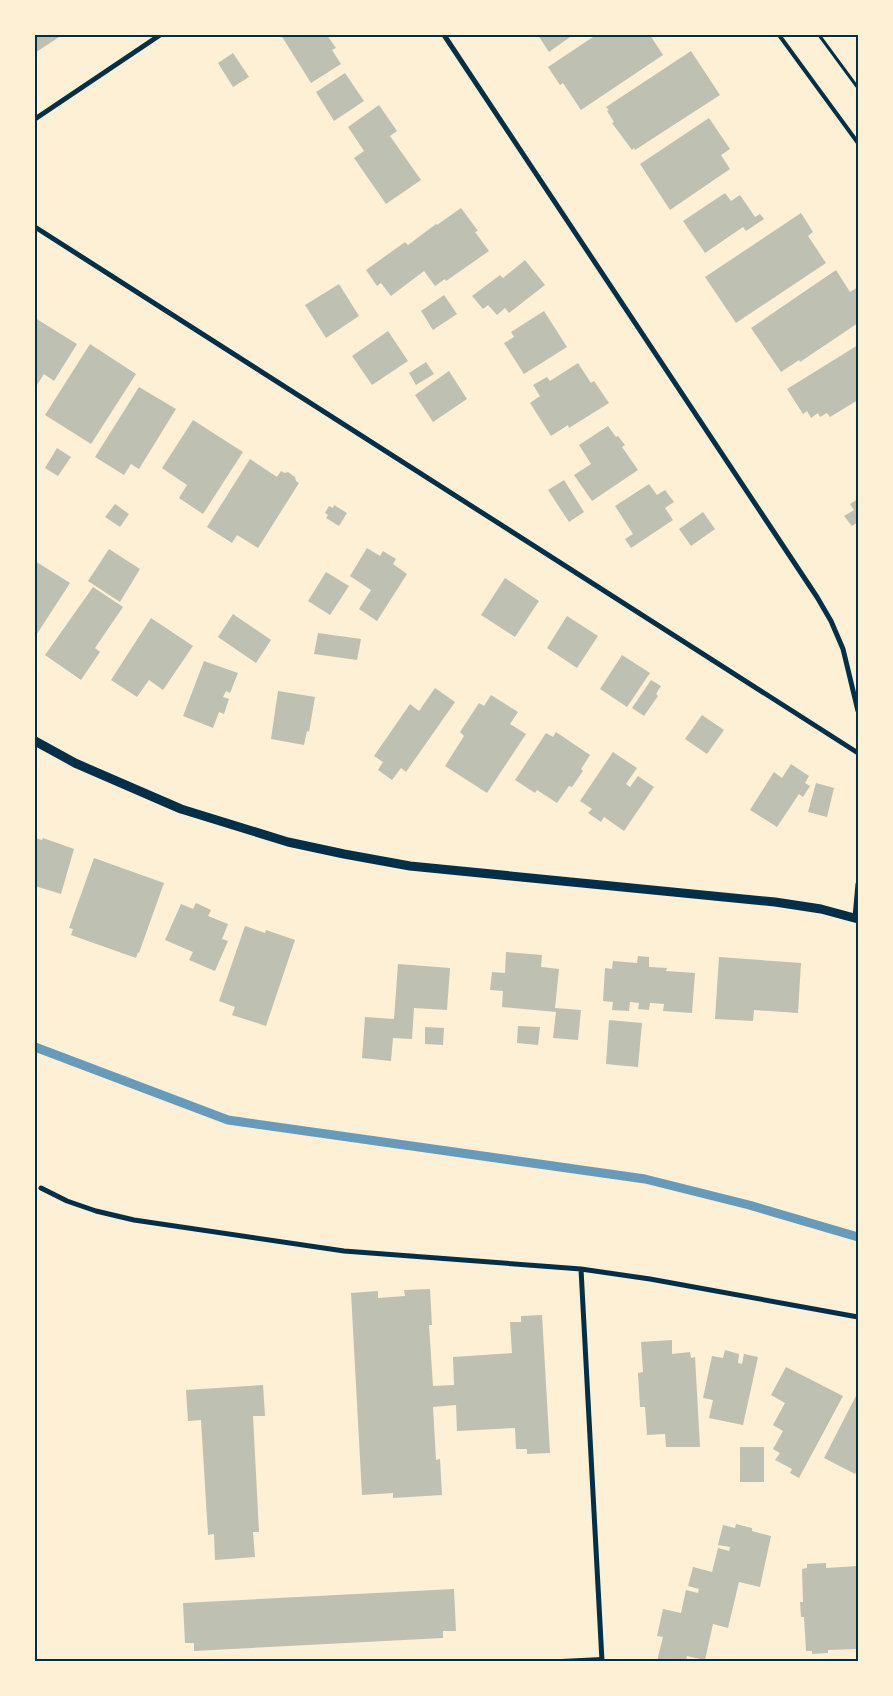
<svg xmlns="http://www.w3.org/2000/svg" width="893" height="1696" font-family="'Fira Sans Condensed',sans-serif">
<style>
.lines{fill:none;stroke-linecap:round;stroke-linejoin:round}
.stream{stroke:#669bbc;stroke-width:9}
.building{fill:#bec0b2}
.path{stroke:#003049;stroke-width:3}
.service{stroke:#003049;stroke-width:4}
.minor{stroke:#003049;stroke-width:5}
.tertiary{stroke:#003049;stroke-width:9}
.neatline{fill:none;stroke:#003049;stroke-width:2}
</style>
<rect width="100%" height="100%" fill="#fdf0d5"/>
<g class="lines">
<!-- stream -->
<path class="stream" d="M35 1047 228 1120 645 1179 749 1205 858 1237"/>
</g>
<!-- building -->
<path class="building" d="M35 35H62L35 53Z
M281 35H327L336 48 332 50 341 64 311 83Z
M538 35H573L549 52Z
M596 35H650L663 55 581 110 563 83 560 85 548 67Z
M691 51 720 95 635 150 634 148 632 150 612 123 614 122 607 111 609 110 606 107Z
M233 53 249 77 233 87 218 63Z
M345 73 364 101 334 121 316 92Z
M379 105 397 131 390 136 421 180 386 204 354 158 364 151 348 127Z
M709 118 730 149 721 155 730 169 670 210 640 164Z
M725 193 731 201 740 195 755 217 760 214 764 219 746 231 743 227 705 253 683 221Z
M461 208 478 231 475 232 489 251 446 281 445 279 435 286 424 271 391 296 381 283 377 286 366 270 405 242 408 245 436 224 437 225Z
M801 213 813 232 808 236 826 263 736 323 705 277Z
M525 260 545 285 509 313 505 308 497 315 488 305 483 309 472 296 500 275 503 278Z
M836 270 850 292 858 287V323L800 362 799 360 781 372 751 328Z
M339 284 359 316 326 338 305 305Z
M444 295 457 314 433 330 421 311Z
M544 311 567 347 524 374 504 343 514 337 511 332Z
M35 318 77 344 54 381 44 374 35 388Z
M388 331 408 361 372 385 352 356Z
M90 344 136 374 91 444 45 415Z
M858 345V400L830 417 827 413 820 417 818 413 811 418 807 411 803 414 787 389Z
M426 362 434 374 416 385 409 373Z
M578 363 591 383 594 381 609 403 569 428 568 425 551 436 530 403 540 396 533 385 547 377 550 381Z
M449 371 467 399 433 422 415 395Z
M139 387 176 409 139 469 131 464 124 475 95 457Z
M193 420 243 452 203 514 179 498 187 485 162 468Z
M608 426 616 437 618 436 625 445 622 447 638 470 592 501 574 475 591 464 579 445Z
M57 448 71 457 58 476 45 468Z
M250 459 277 477 281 471 285 473 288 472 295 477 296 481 299 483 258 548 237 535 232 543 207 527Z
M564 480 584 512 569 522 548 490Z
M649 484 657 495 665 490 674 502 665 508 673 520 631 548 625 539 633 534 615 506Z
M858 499V522L852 526 844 516 854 510 850 504Z
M115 504 129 514 120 527 105 517Z
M334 505 347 513 339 526 326 518 328 515 325 513 329 506 333 508Z
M703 512 715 529 691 546 679 529Z
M367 548 380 556 383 551 396 559 393 564 407 574 377 621 359 609 371 590 350 576Z
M109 549 140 569 120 602 88 581Z
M35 561 70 583 35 637Z
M326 572 349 586 330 615 308 601Z
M505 578 539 601 515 637 481 615Z
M93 587 123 607 95 648 100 652 81 680 45 655Z
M233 614 271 640 256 663 218 637Z
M567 616 598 636 577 668 547 648Z
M151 618 193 646 163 690 149 680 137 697 111 680Z
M318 633 361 639 357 660 314 654Z
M622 655 650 673 627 707 600 689Z
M204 661 238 673 230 693 226 691 223 697 229 699 224 714 219 712 213 728 183 716Z
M651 680 661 686 656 694 658 696 644 716 632 708Z
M435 688 455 702 406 772 401 768 392 780 378 770 383 762 374 756 410 704 419 711Z
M278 691 315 697 309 732 307 731 304 745 271 739Z
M491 695 518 712 510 724 526 734 487 793 445 766 464 736 460 732 479 703 484 706Z
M702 715 724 730 707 754 685 739Z
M556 732 590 755 581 769 583 771 572 787 569 786 557 803 537 790 535 793 515 780 546 733 553 737Z
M613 752 637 768 626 784 630 787 638 776 654 787 624 831 604 817 601 822 588 813 592 809 580 801Z
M791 764 809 776 805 783 810 786 803 797 799 794 777 827 750 810 774 772 782 778Z
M816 783 834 788 827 817 808 812Z
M35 838 42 840 43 838 74 849 61 894 35 886Z
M94 858 164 883 139 953 138 952 136 958 71 935 73 929 69 928Z
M196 903 211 910 208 916 228 924 222 939 228 941 215 971 189 960 193 952 165 940 181 904 193 909Z
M245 926 265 933 266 930 295 940 266 1026 232 1015 235 1007 219 1001Z
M506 952 542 955 541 967 559 969 555 1008 581 1010 578 1040 553 1038 556 1012 502 1007 503 991 490 990 492 972 505 973Z
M638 956 649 957V967L667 968 666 971 695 973 692 1013 663 1011 664 1004 650 1003 649 1010 638 1009 639 1003 630 1002 629 1011 612 1010 613 1002 603 1001 605 968 612 969 613 961 637 963Z
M719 957 801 963 798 1013 754 1010 753 1021 715 1019Z
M398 964 450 968 447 1010 414 1008 412 1039 393 1038 391 1061 362 1058 365 1017 394 1019Z
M609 1020 642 1023 638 1067 606 1064Z
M518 1026 540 1027 538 1045 517 1043Z
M425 1027 444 1028 443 1045 425 1044Z
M430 1289 432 1325H429L433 1386 454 1385 453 1357 512 1353 510 1322H521V1316L542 1315 550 1453 527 1454V1449H516L515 1428 457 1431 456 1405 433 1407 436 1460 440 1459 442 1495 393 1498V1493L362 1495 351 1293 378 1291V1298L405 1296 404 1290Z
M672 1340V1354L690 1352 691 1358 695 1357 700 1447H666L665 1434 647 1435 645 1407H640L638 1373 643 1372 641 1342Z
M725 1350 739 1354 738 1363 742 1364 744 1354 758 1357 743 1425 709 1418 713 1400 703 1398 712 1356 723 1358Z
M786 1367 843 1396 799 1478 790 1473 792 1469 775 1460 780 1453 773 1449 783 1431 773 1425 785 1403 771 1395Z
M263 1385 265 1416H253L259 1532H253L255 1557 215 1560 214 1534 208 1535 201 1420 188 1421 186 1390Z
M858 1392V1468L855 1474 824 1458Z
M740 1447H764V1482H740Z
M736 1524 752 1528V1531L771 1536 760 1587 739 1582 728 1628 713 1624 705 1660 687 1656 686 1661H657L663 1637 657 1636 663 1609 681 1613 686 1590 698 1593 699 1589 688 1586 693 1567 712 1572 718 1548 729 1551 730 1547 718 1545 723 1525 735 1528Z
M826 1563V1568L858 1566V1649L828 1650V1653L812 1654V1651H806L804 1617H801L800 1602H803L802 1569 807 1568V1564Z
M454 1589 456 1631H443V1638L194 1651V1643H185L183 1603Z"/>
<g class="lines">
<!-- path -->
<path class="path" d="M819 35 858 88"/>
<!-- service -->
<path class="service" d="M779 35 858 143
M561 1661 602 1659"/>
<!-- minor -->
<path class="minor" d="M444 35 817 597 831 621 843 649 858 711
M35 119 160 35
M35 227 858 753
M855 917 858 884
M41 1188 67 1201 96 1211 134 1220 344 1251 581 1269 650 1279 858 1317
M581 1269 602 1661"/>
<!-- tertiary -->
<path class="tertiary" d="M35 741 75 763 181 809 288 842 344 854 410 866 775 902 821 909 858 919"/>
</g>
<!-- border -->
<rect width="893" height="1696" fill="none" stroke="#fdf0d5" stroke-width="72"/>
<rect x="36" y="36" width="821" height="1624" class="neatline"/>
</svg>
